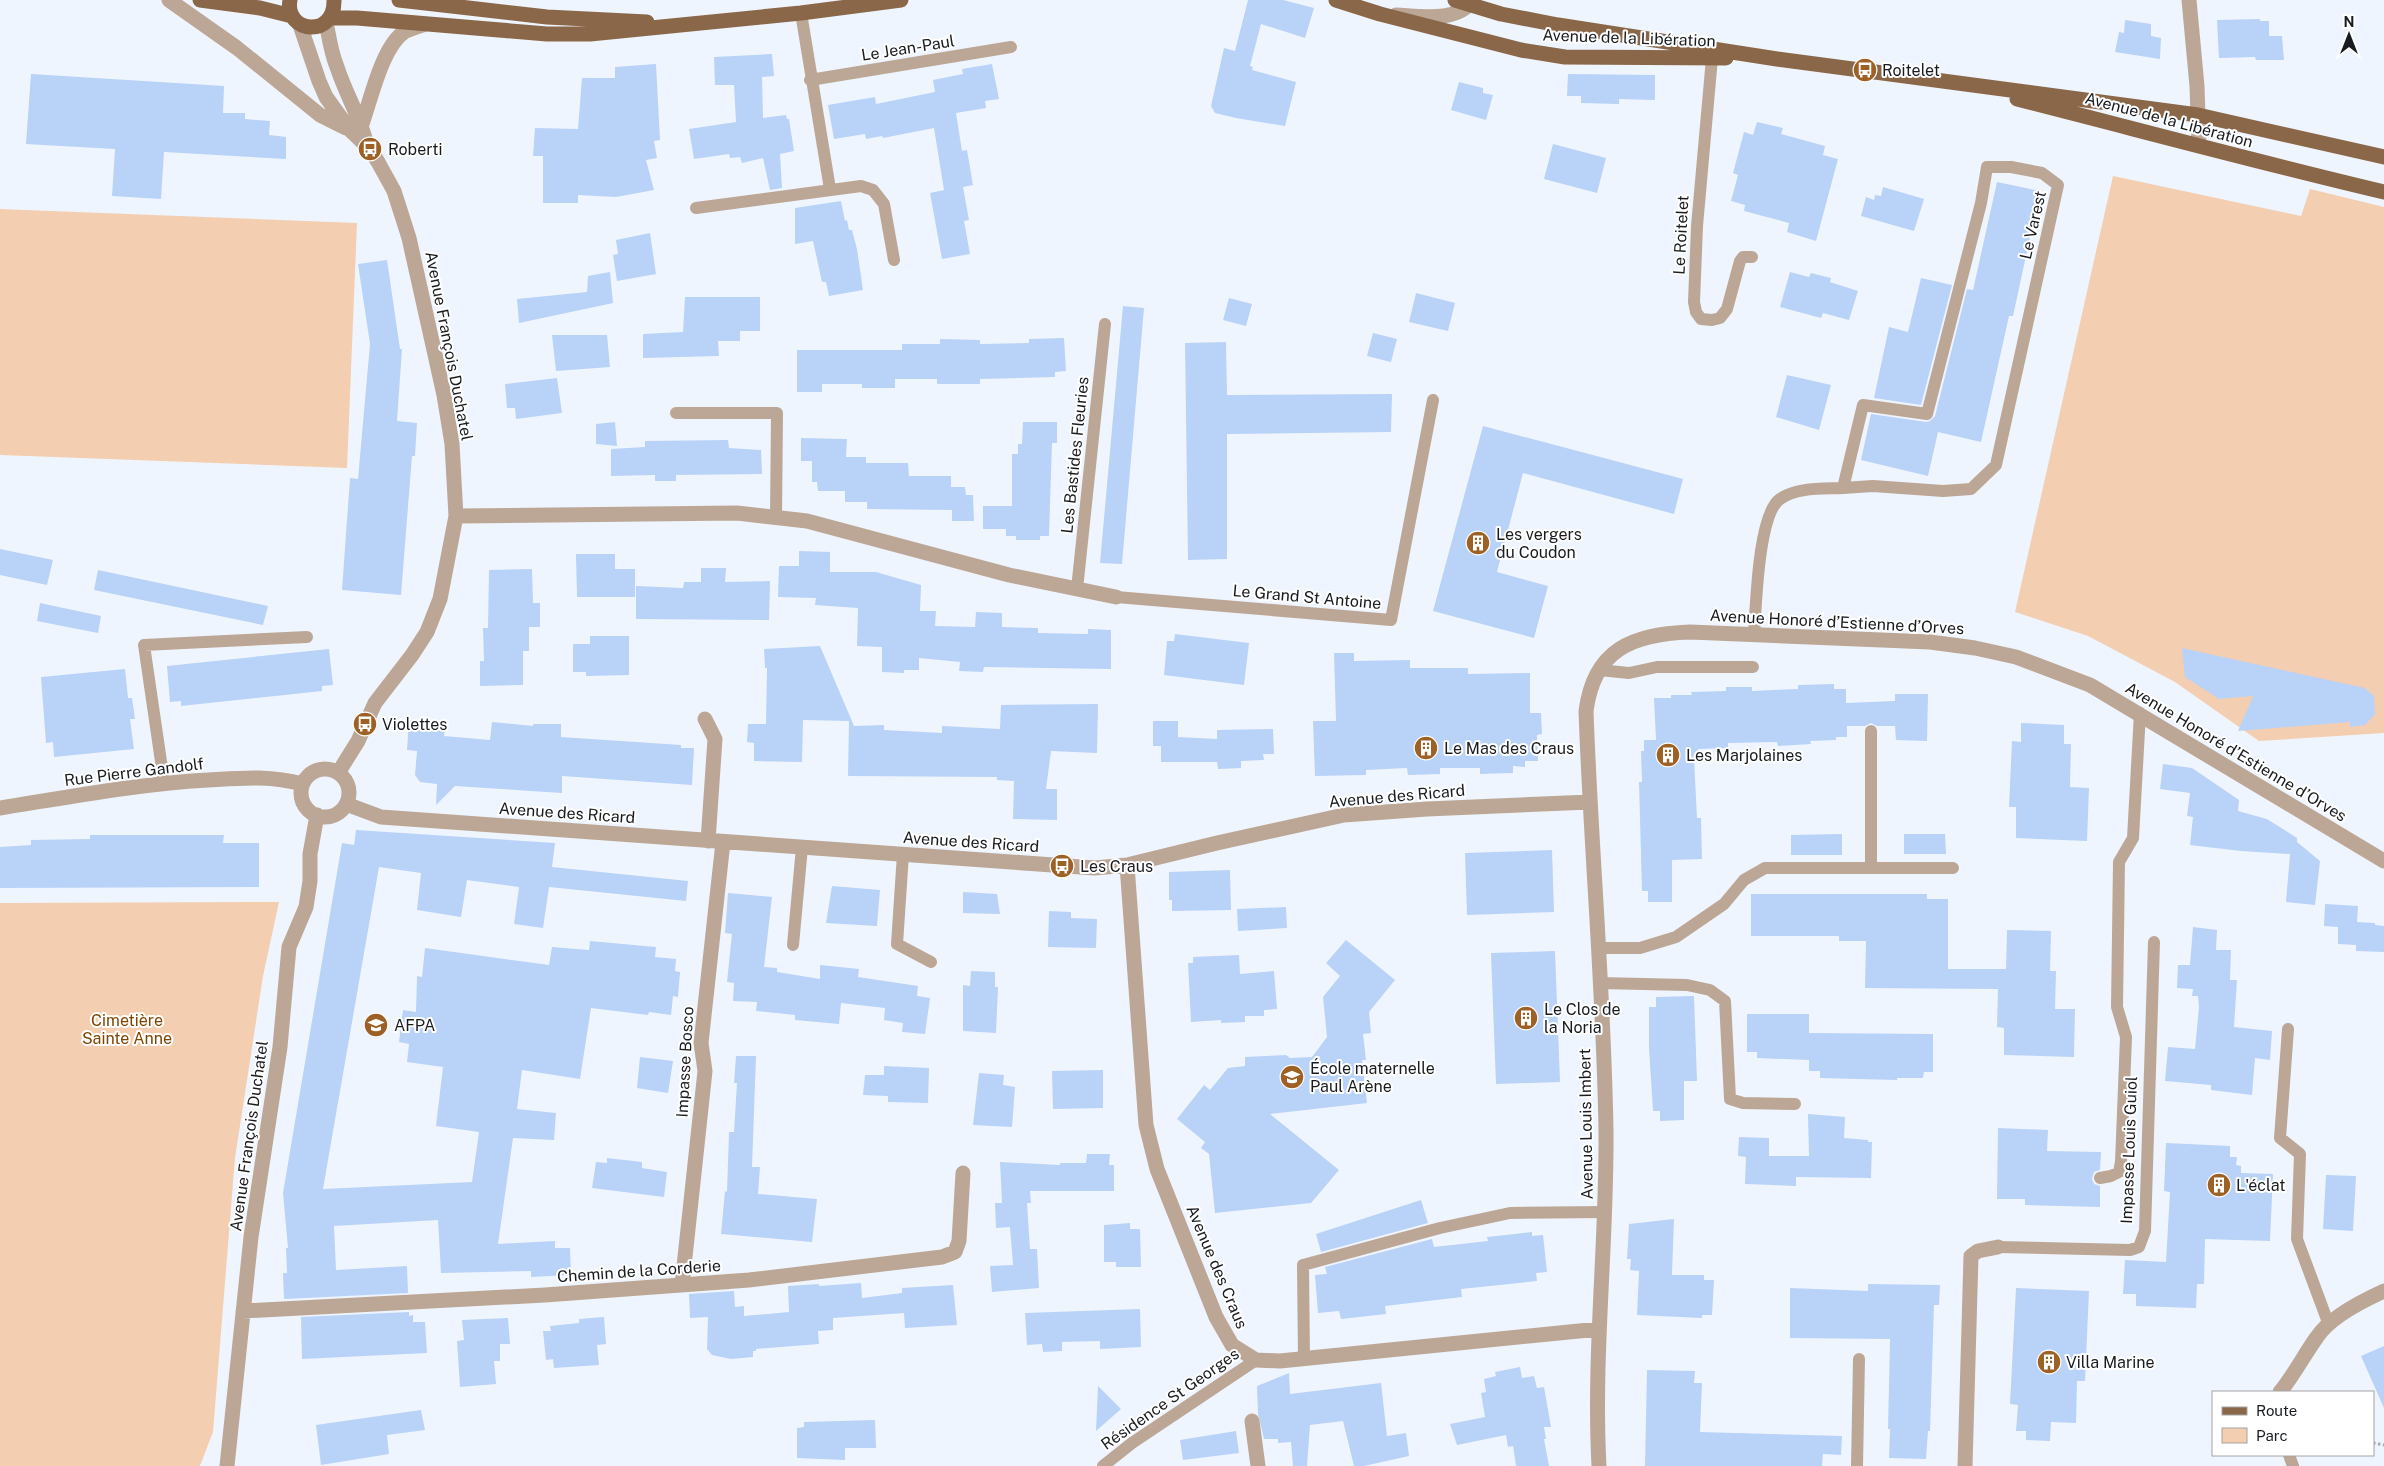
<svg xmlns="http://www.w3.org/2000/svg" width="2384" height="1466" font-family="'Public Sans',sans-serif">
<style>
.green{fill:#f3ceb0}
.building{fill:#b9d2f8}
.lines{fill:none;stroke-linecap:round;stroke-linejoin:round}
.path{stroke:#a4a9b0;stroke-width:3;stroke-dasharray:2.5 2.5;stroke-linecap:butt}
.service{stroke:#bca797;stroke-width:12}
.minor{stroke:#bca797;stroke-width:15}
.primary{stroke:#8b6749;stroke-width:15}
.labels{text-anchor:middle;dominant-baseline:central;stroke-width:4;stroke-linejoin:round;paint-order:stroke}
.street-label{font-size:16px;fill:#181b1f;stroke:#fff}
.poi-label{font-size:16px;fill:#181b1f;stroke:#fff;text-anchor:start}
.park-label{font-size:16px;fill:#7e4400;stroke:#fff}
</style>
<rect width="100%" height="100%" fill="#eff5fe"/>
<!-- green -->
<path class="green" d="M2113 176 2301 216 2310 189 2384 207V733L2259 741 2175 682 2088 636 2015 612Z
M0 209 357 223 347 468 0 455Z
M279 902 263 976 235 1158 213 1432 200 1466H0V903Z"/>
<!-- building -->
<path class="building" d="M1248 0H1283L1314 8 1305 38 1261 24 1250 66 1253 67 1252 70 1296 82 1285 126 1236 118 1215 113 1211 106 1224 48 1235 51Z
M2260 19V21H2269V36H2282L2284 60H2256L2255 57 2219 58 2217 20Z
M2125 20 2151 24V36L2161 38 2160 59 2115 52 2119 32 2124 33Z
M772 54 774 76 762 77 763 118 786 115 787 119H789L794 151 780 154 782 188 770 190 763 158 742 163 740 157 730 158 729 154 694 159 689 129 736 122 734 85H715L714 57Z
M656 64 660 140 654 141 657 158 646 160 654 190 616 197 578 195V203H543V156H533L535 128 578 129 582 78H615V67Z
M992 64 999 99 985 101 986 108 956 113 962 151 967 150 973 185 963 187 969 220 964 221 970 254 942 259 930 193 944 190 934 128 883 138 882 136 866 139 865 134 834 139 828 105 875 97 876 104 935 92 933 80 963 74 962 69Z
M31 74 224 86 223 113H245V119L270 121 269 135 286 137V159L164 152 161 199 112 196 115 149 26 144Z
M1568 74 1655 75V100L1619 99V104L1581 103V96H1567Z
M1459 82 1483 88V93L1493 95 1486 120 1451 110Z
M1757 122 1783 128 1781 134 1825 146 1823 155 1838 159 1816 241 1787 232 1789 223 1744 211 1745 205 1731 201 1738 175 1733 173 1744 132 1753 135Z
M1553 144 1606 158 1597 193 1544 179Z
M1997 182 2040 191 2013 316H2009L1981 442 1938 432 1928 476 1861 460 1871 414 1926 422 1930 421 1935 416 1967 289 1973 290Z
M1883 187 1924 199 1914 231 1861 216 1866 197 1874 200 1875 195 1881 196Z
M841 201 845 221 847 220 849 230H852L857 249 863 290 829 296 826 282H822L813 241 795 244V208Z
M650 233 656 274 617 281 613 255 618 254 616 240Z
M387 260 400 349H402L397 421 417 423 415 456H412L401 595 342 590 350 478 358 479 370 344 358 264Z
M610 272 613 303 519 323 517 299 587 292 588 276Z
M1790 272 1809 277 1811 273 1831 278 1830 282 1858 291 1849 320 1823 313 1821 318 1780 307Z
M1921 278 1952 285 1921 405 1874 398 1889 327 1908 332Z
M1416 293 1455 303 1448 331 1409 322Z
M685 297H760V331H740V341H718L719 356 643 358V334L683 332Z
M1229 298 1252 304 1246 326 1223 320Z
M1123 306 1144 308 1122 564 1100 563Z
M1373 333 1397 339 1391 362 1367 356Z
M552 335H607L610 367 556 371Z
M1064 338 1066 371 1055 372V377L980 379V384H937V379H895V388H862V384H822V392H797V350H902V344H940V339L980 340V344L1029 343V339Z
M1226 342 1227 395 1392 394 1391 432 1227 434V559L1188 560 1185 343Z
M1787 375 1831 385 1819 430 1776 417Z
M557 378 562 413 516 419 515 408H507L505 384Z
M615 422 617 446 596 444V424Z
M1023 422H1057V443H1052L1049 536H1040V540H1016V536H1006V529H983V506H1012V454H1018V444H1022Z
M1483 426 1683 479 1674 514 1523 473 1497 572 1548 586 1534 638 1433 611Z
M801 438 847 439 846 457H866V463H908L909 476H951V487H965L966 495H973L974 521H952V510L867 509V502H845V491H818L817 482H812V461H801Z
M728 440 729 448 761 450 762 474 676 475V481H655V475L611 476V449L645 447V441Z
M0 549 53 560 47 585 0 575Z
M799 551 830 552V572H876L921 585 920 611H936L935 626 975 627 976 612 1002 613V627L1038 628V633L1088 634V629L1111 630V669L984 667 983 672 959 671 960 662 919 658V670H904V673L882 672V647L857 646 858 608 815 605 816 598 778 597 779 566H799Z
M576 554H615V569H635V597H577Z
M701 568H726L725 582 770 581 769 620 636 619V586L683 588 684 582H701Z
M532 569 533 603H540V627H529V651H523V685L480 686V661H484L483 628H488L489 570Z
M98 570 268 606 263 625 94 590Z
M40 603 101 616 98 633 37 621Z
M1175 634 1249 643 1244 685 1164 675 1167 641H1174Z
M590 636H629V675L586 676V672H573V644H590Z
M820 646 854 726 884 725V730L942 733V726L1000 729 1001 705 1098 704 1097 753 1051 751 1046 789H1057V820L1013 819 1014 781 997 780V777L848 776 849 721 803 720 802 762 754 761V743L747 742 748 724H766L767 668H765L764 649Z
M2182 648 2365 688 2374 696 2375 714 2365 725 2350 727V722L2238 731 2253 696 2219 699 2185 677Z
M329 649 333 685 322 686V691L181 706V701L170 702 167 666Z
M1334 653H1354V661L1410 660V668H1468V674L1530 673V713H1541L1542 734 1537 735 1538 761H1525V767L1513 766V773L1480 774V768H1440V774L1408 775 1407 768 1366 770V775L1315 776 1313 721H1336Z
M125 669 128 698H132L135 719H130L134 749 54 757 53 742 46 743 41 677Z
M1834 684V689H1846V703L1895 701V694H1928L1927 741 1896 740 1895 726H1877L1871 723 1865 726H1847V737H1836V740L1810 741 1811 744 1778 746 1777 742 1728 743V748L1698 749V758H1694L1697 818H1701L1702 859 1672 860V902H1648V891H1642L1639 782H1642L1641 751H1644V740H1656L1654 698H1671V695H1692L1691 692 1726 691V687H1752V691L1798 689V685Z
M409 720 446 723 444 736 490 740 492 722 533 726V724H561V737L681 745V748H694L692 785 562 776V793L455 786 436 805 437 784 420 782 415 775 417 751 407 750Z
M1153 721H1178V737L1217 739V730L1273 729 1274 754H1263L1264 760 1241 761V768L1218 769 1217 762H1161V746H1153Z
M2021 723 2064 725V744H2071L2070 787 2089 788 2087 841 2016 838V807H2009L2012 741 2021 742Z
M2163 764 2192 768 2239 800 2238 811 2267 819 2297 838V842L2320 861 2315 905 2286 902 2290 854 2241 851 2190 845 2193 817 2187 816 2190 793 2160 789Z
M356 830 555 843 552 867 688 881 686 901 549 887 543 928 514 924 519 887 467 880 461 917 417 910 421 873 379 867 323 1189 472 1182 479 1132 436 1126 443 1067 407 1062 409 1044 399 1042 403 1010 416 1012 417 976 422 977 425 948 549 965 552 947 589 950 590 941 656 947 655 957 676 959 675 971 680 972 678 997 673 996 671 1015 649 1012 648 1015 591 1008 580 1079 522 1070 517 1109 556 1113 554 1140 513 1138 498 1244 555 1241V1248H570L571 1275 531 1277V1271L441 1273 438 1220 334 1226 336 1270 407 1266 408 1293 284 1299 283 1273H287L286 1248H288L283 1193 342 843 354 845Z
M1842 834V855H1791V835Z
M1904 834H1945L1946 854H1904Z
M90 835H224L223 843H259V887L0 888V847L31 845V840L90 839Z
M1552 850 1554 912 1467 915 1465 853Z
M1230 870 1231 910 1172 911V900H1169V872Z
M832 886 880 890 877 926 826 923Z
M963 892 997 894 1000 914 963 913Z
M728 893 772 897 764 967 777 968V972L820 979V965L859 969 858 977 918 986 917 996 930 998 925 1034 902 1032 903 1023 884 1020 885 1008 841 1003 839 1024 795 1020V1015L756 1011 757 1002 733 1001 734 983 727 982 732 934 725 933Z
M1751 894H1927V899H1948V969H2006L2007 930 2051 931 2050 971H2056L2055 1009H2075L2074 1057 2004 1055V1028L1997 1027 1998 989 1865 988 1866 941H1839V936H1751Z
M2325 904 2358 906 2357 922 2375 923V925L2384 926V952L2356 951V945L2338 944V927L2324 926Z
M1286 907 1287 928 1238 931 1237 909Z
M1049 911 1071 912V918L1097 919 1096 948 1048 947Z
M2193 927 2217 930 2216 950H2231L2230 980H2237L2234 1027 2272 1031 2270 1060 2255 1058 2252 1095 2211 1090V1085L2165 1081 2168 1047 2195 1049 2199 1007 2198 996H2192L2193 989 2177 988 2178 965H2190Z
M1346 940 1395 980 1369 1012 1371 1033 1363 1034 1366 1060H1362L1367 1103 1270 1114 1339 1170 1311 1203 1215 1213 1209 1154 1201 1148 1205 1142 1177 1119 1204 1085 1210 1090 1228 1068 1245 1066V1057L1286 1055 1290 1058 1312 1057 1327 1037 1323 997 1340 976 1326 963Z
M1555 951 1560 1082 1496 1084 1491 953Z
M1239 955 1240 974 1274 971 1277 1009 1264 1010V1016H1245V1022L1221 1023V1020L1191 1022 1188 963H1193V957Z
M971 971 995 972V987H998L996 1033 963 1031V985L970 986Z
M1694 996 1697 1081H1684V1120L1660 1121V1111H1653L1649 1048V1007H1656V997Z
M1747 1014H1809V1033L1933 1034V1072H1924L1923 1078H1897V1080L1820 1078V1071H1809V1060L1757 1058V1052H1747Z
M736 1056H756L752 1167H760L758 1194 817 1199 812 1242 721 1234 725 1191 727 1192 729 1132H734L737 1083H734Z
M640 1057 673 1061 668 1093 637 1088Z
M884 1066 929 1068 928 1103 888 1102V1096L863 1095 865 1075H884Z
M1103 1070V1108L1053 1109 1052 1071Z
M979 1073 1004 1075 1003 1085 1015 1087 1012 1127 973 1125Z
M1808 1114 1845 1117 1844 1138 1868 1140V1142H1872L1871 1178 1796 1177V1186L1745 1184 1746 1157 1738 1156 1739 1137 1769 1138V1156H1809Z
M1998 1128 2048 1130 2047 1151 2101 1152 2100 1170 2094 1172 2092 1179 2094 1184 2100 1186V1207L2025 1205V1199H1997Z
M2166 1143 2230 1146V1157H2237L2236 1165 2241 1166V1173L2273 1174 2270 1241 2205 1239 2204 1284H2197L2196 1308 2136 1306V1294H2123L2125 1260 2166 1262 2170 1192 2164 1191Z
M1087 1154H1110L1109 1165H1114V1191H1030L1031 1203H1027L1030 1249H1037L1039 1288 992 1292 990 1266 1013 1265 1010 1227 996 1228 995 1203H1002L1000 1162 1060 1165V1163H1086Z
M607 1158 642 1162V1168L667 1172 664 1197 592 1188 596 1162 607 1163Z
M2326 1175 2356 1176 2353 1231 2323 1229Z
M1421 1200 1428 1223 1321 1252 1316 1234Z
M1674 1219 1672 1275H1704V1280H1714L1712 1315H1702V1318L1637 1315 1639 1271 1630 1270 1631 1259H1627L1629 1224Z
M1130 1223V1229H1140L1141 1267H1116V1262H1104V1225Z
M1532 1232V1236L1543 1235 1547 1272 1536 1273 1537 1281 1461 1289 1462 1297 1385 1306 1386 1314 1341 1319 1339 1311 1318 1313 1315 1275 1327 1274 1325 1267 1432 1239 1434 1247 1488 1241 1487 1237Z
M861 1283 862 1298 902 1293V1288L953 1285 957 1325 905 1328 904 1313 833 1318V1330L818 1331 819 1344 756 1349V1351H753V1357L731 1359 712 1355 707 1349 708 1317 690 1318 689 1294 734 1291 735 1307 744 1306V1316L789 1312 788 1286 819 1284V1286Z
M1868 1284 1940 1285 1939 1305H1934L1930 1431H1928L1926 1459 1889 1458 1890 1429H1888L1890 1339 1790 1338V1288L1868 1291Z
M2016 1288 2089 1291 2085 1381H2077L2076 1423 2051 1422 2050 1441 2026 1440V1431H2016L2018 1405 2010 1404Z
M1140 1309 1141 1347 1100 1349V1341L1062 1342V1351L1043 1352 1042 1344 1027 1345 1025 1313Z
M409 1312V1316L413 1315V1322H425L427 1353 302 1359 301 1317Z
M604 1317 606 1344 597 1345 599 1365 554 1368 553 1359 546 1360 543 1331H551L550 1326 579 1323V1319Z
M508 1318 510 1344H500V1361H494L496 1384 460 1387 457 1341 464 1340 462 1320Z
M2384 1346V1408L2361 1356Z
M1520 1367 1522 1378 1534 1376 1537 1388 1544 1387 1551 1427H1544L1546 1439H1544L1549 1466H1516L1513 1446 1508 1447 1506 1435 1457 1445 1450 1424 1485 1417 1481 1393 1486 1392 1484 1379 1496 1376 1495 1372Z
M1647 1370 1695 1371 1694 1383H1702L1700 1432 1842 1436 1841 1455 1823 1454 1822 1466H1645Z
M1289 1373 1290 1394 1381 1383 1387 1436 1406 1433 1409 1456 1364 1466H1354L1343 1421 1310 1425 1307 1466H1293L1291 1442 1278 1443V1439H1264L1258 1414 1257 1386Z
M1098 1386 1121 1409 1096 1431Z
M421 1410 425 1430 387 1435 389 1454 321 1465 316 1425Z
M875 1420 876 1448H845V1460L797 1458V1428L804 1427V1422Z
M1236 1431 1239 1453 1183 1460 1180 1440Z"/>
<g class="lines">
<!-- path -->
<path class="path" d="M2373 1443 2384 1445"/>
<!-- service -->
<path class="service" d="M801 13 830 189
M1712 58 1697 226 1694 302 1696 312 1701 319 1712 320 1720 318 1727 309 1740 261 1743 257H1752
M810 80 1011 47
M1987 167H2011L2042 173 2058 185 1996 465 1971 489 1943 491 1873 486 1843 488 1863 405 1927 414 1981 203Z
M696 208 861 186 873 190 884 204 894 260
M676 413H777L776 518
M1077 589 1105 324
M1116 597 1391 620 1433 400
M1754 635C1756 607 1758 514 1780 499 1797 487 1823 489 1843 488
M1599 670 1629 673 1657 667H1753
M164 782 144 645 307 637
M903 854 897 944 931 962
M1871 868V731
M793 945 802 847
M1598 948H1640L1676 937 1724 904 1744 880 1765 868H1953
M1599 983 1687 985 1710 990 1725 1001 1730 1099 1743 1103 1795 1104
M2288 1029 2280 1138 2300 1154 2297 1239 2329 1325
M2100 1178 2111 1176 2119 1172 2121 1162 2126 1037 2117 1007 2119 862 2133 838 2140 713
M1998 1247 2130 1250 2139 1247 2145 1231 2154 942
M1304 1359 1303 1265 1440 1228 1510 1213 1605 1212
M2289 1455 2293 1466
M1103 1466 1132 1443 1256 1360
M1857 1466 1859 1359"/>
<!-- minor -->
<path class="minor" d="M169 0 237 48 320 115 346 128
M2189 0 2197 86 2199 145
M1396 15C1420 16 1457 23 1473 0
M326 22C329 37 331 53 337 67 346 95 361 118 367 146
M300 25 319 81 326 97 349 129 370 149 378 162 394 191 409 238 444 395 452 444 456 516 440 599 427 632 412 655 375 703 358 741 338 773
M362 124C371 99 382 47 404 32 410 29 417 27 423 25
M456 516 737 513 807 521 1009 575 1116 597
M705 719 715 739 708 841
M301 793a24 24 0 1 1 48 0a24 24 0 1 1-48 0Z
M346 804 381 817 1095 868 1127 865 1217 843 1344 815 1427 809 1590 802
M0 808C69 797 138 784 208 780 241 778 270 775 302 784
M1127 865 1146 1125 1157 1169 1216 1317 1232 1345 1256 1360 1280 1361 1599 1329
M682 1285 705 1071 701 1043 723 842
M243 1311 545 1295 749 1280 942 1257 955 1252 959 1241 963 1173
M2280 1392C2294 1375 2304 1355 2317 1337 2330 1317 2362 1301 2384 1291
M1252 1421 1258 1466
M227 1466 251 1237 280 1047 289 947 306 907 310 881V854L317 815
M1599 1466C1593 1355 1607 1243 1606 1132 1604 992 1591 852 1586 711 1594 649 1633 634 1690 632L1930 642 1975 648 2016 657 2090 685 2384 861
M1965 1466 1971 1256 1978 1251 1998 1247"/>
<!-- primary -->
<path class="primary" d="M200 0 260 8 292 16
M290 0C284 33 335 39 334 0
M399 0 547 17 647 22
M1336 0 1380 14 1521 50 1565 57 1726 58
M1455 0 1501 14 1558 25 1777 59 2198 115 2384 157
M330 18H357L547 34H590L801 13 901 0
M2017 99C2139 130 2261 163 2384 192"/>
</g>
<!-- icons -->
<defs>
<g id="bus-disc" transform="scale(1.25)"><circle r="9.5" fill="#9d6025" stroke="#fff"/><path d="M-5-6H5V4H4V6H2V4H-2V6H-4V4H-5ZM-3.5-4V0h7V-4ZM-3.5 1.2v1.5H-2V1.2ZM2 1.2v1.5H3.5V1.2Z" fill="#fff"/></g>
<g id="building-disc" transform="scale(1.25)"><circle r="9.5" fill="#9d6025" stroke="#fff"/><path d="M-4-6H4V6H1V3H-1V6H-4ZM-2.5-4.3h1.7v1.8h-1.7ZM.8-4.3h1.7v1.8H.8ZM-2.5-1h1.7V.8h-1.7ZM.8-1h1.7V.8H.8Z" fill="#fff"/></g>
<g id="university-disc" transform="scale(1.25)"><circle r="9.5" fill="#9d6025" stroke="#fff"/><path d="M0-5L7-2L0 1L-7-2ZM-4 1L0 2.5L4 1V4Q0 6-4 4Z" fill="#fff"/></g>
<g id="school-disc" transform="scale(1.25)"><circle r="9.5" fill="#9d6025" stroke="#fff"/><path d="M0-5L7-2L0 1L-7-2ZM-4 1L0 2.5L4 1V4Q0 6-4 4Z" fill="#fff"/></g>
</defs>
<g fill-rule="evenodd">
<use href="#bus-disc" x="1865" y="70"/>
<use href="#bus-disc" x="370" y="149"/>
<use href="#building-disc" x="1478" y="543"/>
<use href="#bus-disc" x="365" y="724"/>
<use href="#building-disc" x="1426" y="748"/>
<use href="#building-disc" x="1668" y="755"/>
<use href="#bus-disc" x="1062" y="866"/>
<use href="#building-disc" x="1526" y="1018"/>
<use href="#university-disc" x="376" y="1025"/>
<use href="#school-disc" x="1292" y="1077"/>
<use href="#building-disc" x="2219" y="1185"/>
<use href="#building-disc" x="2049" y="1362"/>
</g>
<g class="labels">
<!-- street labels -->
<g class="street-label">
<text transform="translate(1629 38) rotate(2)">Avenue de la Libération</text>
<text transform="translate(908 48) rotate(-9)">Le Jean-Paul</text>
<text transform="translate(2169 120) rotate(15)">Avenue de la Libération</text>
<text transform="translate(2033 225) rotate(-77)">Le Varest</text>
<text transform="translate(1681 235) rotate(-87)">Le Roitelet</text>
<text transform="translate(449 346) rotate(79)">Avenue François Duchatel</text>
<text transform="translate(1075 455) rotate(-84)">Les Bastides Fleuries</text>
<text transform="translate(1307 597) rotate(5)">Le Grand St Antoine</text>
<text transform="translate(1837 622) rotate(3)">Avenue Honoré d’Estienne d’Orves</text>
<text transform="translate(2236 752) rotate(31)">Avenue Honoré d’Estienne d’Orves</text>
<text transform="translate(134 772) rotate(-7)">Rue Pierre Gandolf</text>
<text transform="translate(1397 796) rotate(-5)">Avenue des Ricard</text>
<text transform="translate(567 813) rotate(4)">Avenue des Ricard</text>
<text transform="translate(971 842) rotate(4)">Avenue des Ricard</text>
<text transform="translate(685 1062) rotate(-87)">Impasse Bosco</text>
<text transform="translate(1586 1124) rotate(-91)">Avenue Louis Imbert</text>
<text transform="translate(249 1136) rotate(-82)">Avenue François Duchatel</text>
<text transform="translate(2129 1150) rotate(-88)">Impasse Louis Guiol</text>
<text transform="translate(1217 1267) rotate(67)">Avenue des Craus</text>
<text transform="translate(639 1271) rotate(-4)">Chemin de la Corderie</text>
<text transform="translate(1170 1399) rotate(-35)">Résidence St Georges</text>
</g>
<!-- poi labels -->
<g class="poi-label">
<text x="1882" y="70">Roitelet</text>
<text x="388" y="149">Roberti</text>
<text x="1496" y="534">Les vergers<tspan x="1496" dy="18">du Coudon</tspan></text>
<text x="382" y="724">Violettes</text>
<text x="1444" y="748">Le Mas des Craus</text>
<text x="1686" y="755">Les Marjolaines</text>
<text x="1080" y="866">Les Craus</text>
<text x="1544" y="1009">Le Clos de<tspan x="1544" dy="18">la Noria</tspan></text>
<text x="394" y="1025">AFPA</text>
<text x="1310" y="1068">École maternelle<tspan x="1310" dy="18">Paul Arène</tspan></text>
<text x="2236" y="1185">L'éclat</text>
<text x="2066" y="1362">Villa Marine</text>
</g>
<!-- park labels -->
<g class="park-label">
<text x="127" y="1020">Cimetière<tspan x="127" dy="18">Sainte Anne</tspan></text>
</g>
</g>
<!-- legend -->
<rect x="2212" y="1391" width="162" height="65" fill="#ffffff" stroke="#a3a4a5"/>
<rect x="2222" y="1407" width="25" height="8" fill="#8b6749" stroke="#a3a4a5"/>
<text x="2256" y="1416" font-size="15" fill="#181b1f">Route</text>
<rect x="2222" y="1428" width="25" height="15" fill="#f3ceb0" stroke="#a3a4a5"/>
<text x="2256" y="1441" font-size="15" fill="#181b1f">Parc</text>
<!-- north arrow -->
<g transform="translate(2349 35)" stroke="#ffffff" stroke-width="4" paint-order="stroke">
<path d="M0-4L9 19L0 12L-9 19Z" fill="#181b1f"/>
<text y="-8" font-size="14" font-weight="bold" text-anchor="middle" fill="#181b1f">N</text>
</g>
</svg>
